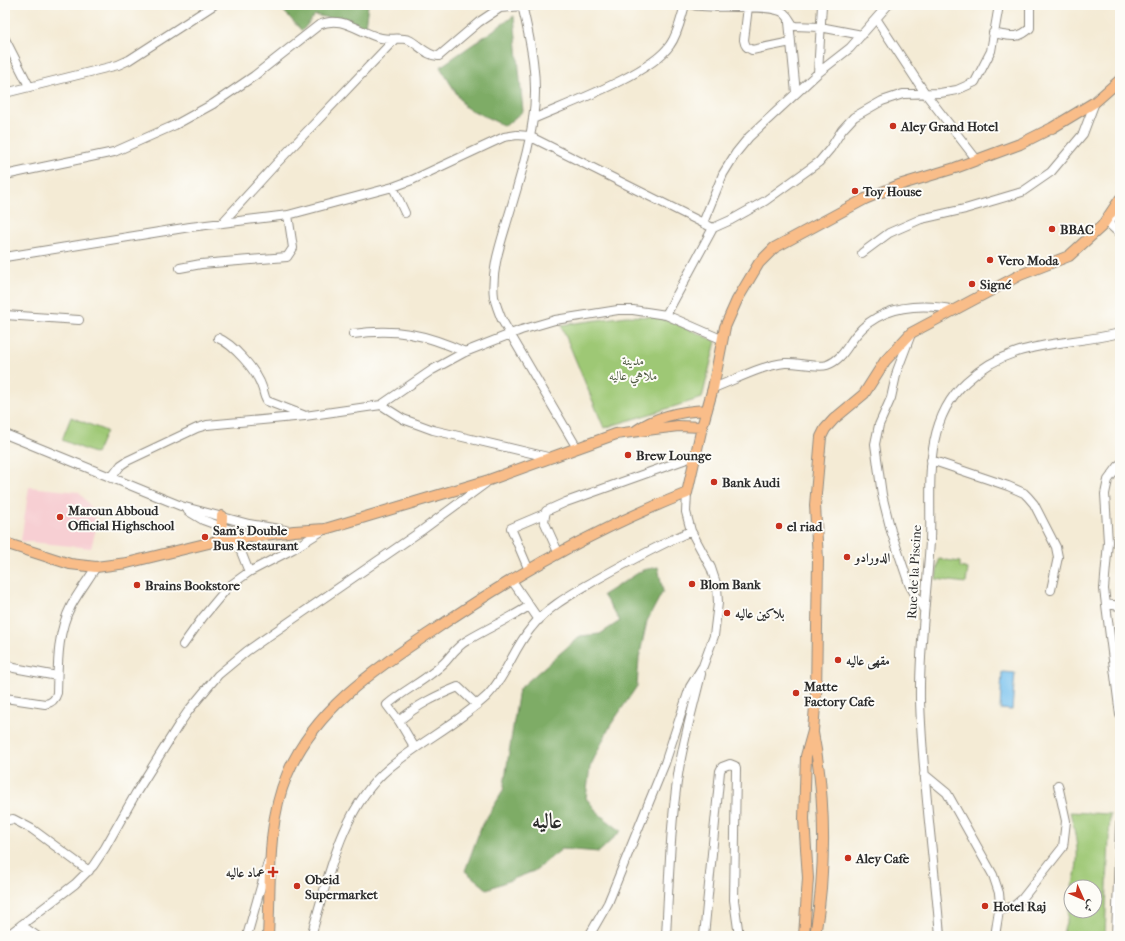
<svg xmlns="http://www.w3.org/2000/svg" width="1125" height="941" font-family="'IM FELL French Canon',Amiri,serif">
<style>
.built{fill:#f7cfd3}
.green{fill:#9ec874;stroke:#647a50}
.forest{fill:#7eac66;stroke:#546c48}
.water{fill:#75c0ee;stroke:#50768c}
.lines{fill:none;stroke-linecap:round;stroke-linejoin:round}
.minor-casing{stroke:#908b80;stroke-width:10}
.major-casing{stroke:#908b80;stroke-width:12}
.minor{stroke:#fff;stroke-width:8}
.major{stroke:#f9bd89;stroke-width:10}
.poi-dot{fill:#c8321e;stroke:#fdfcf7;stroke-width:1.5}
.labels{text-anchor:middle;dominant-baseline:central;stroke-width:4;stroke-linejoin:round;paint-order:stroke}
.poi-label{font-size:13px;font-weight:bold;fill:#2b2b2b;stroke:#fdfcf7;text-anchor:start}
.park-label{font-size:13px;fill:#4e5a41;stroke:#fdfcf7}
.street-label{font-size:13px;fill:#2b2b2b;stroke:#fdfcf7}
.town-label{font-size:21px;font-weight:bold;fill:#2b2b2b;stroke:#fdfcf7}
</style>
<rect width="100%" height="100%" fill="#fdfcf7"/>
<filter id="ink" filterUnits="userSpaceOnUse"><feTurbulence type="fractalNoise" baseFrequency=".025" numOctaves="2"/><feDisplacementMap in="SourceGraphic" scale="8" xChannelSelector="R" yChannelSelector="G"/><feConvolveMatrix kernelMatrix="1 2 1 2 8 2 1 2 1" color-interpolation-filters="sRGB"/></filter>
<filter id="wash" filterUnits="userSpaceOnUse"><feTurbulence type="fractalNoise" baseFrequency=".012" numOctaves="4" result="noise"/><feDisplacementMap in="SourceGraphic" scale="16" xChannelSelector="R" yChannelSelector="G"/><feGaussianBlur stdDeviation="0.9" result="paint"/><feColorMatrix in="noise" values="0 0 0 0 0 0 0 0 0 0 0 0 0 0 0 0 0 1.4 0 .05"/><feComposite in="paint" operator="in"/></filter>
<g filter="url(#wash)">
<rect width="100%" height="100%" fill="#f4ebd5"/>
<!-- built -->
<path class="built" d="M29 487 79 492 93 510 97 525 91 548 21 541Z"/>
<!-- green -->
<path class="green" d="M627 316 660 317 716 341 702 398 604 428 561 325Z
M71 417 106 431 96 454 62 440Z
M939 559 960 562V567L968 569 966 583 936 579Z
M1070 812 1110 814 1105 936H1062L1067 920 1071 891V911H1095V887H1072C1081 857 1077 841 1070 812Z"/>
<!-- forest -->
<path class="forest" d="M278 5H368L365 26 315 15 302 31Z
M514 16 523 111 505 126 465 107 440 67Z
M658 567 663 591 647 621 639 658 637 686 610 726 590 767 586 798 599 814 621 831 599 852 562 849 534 871 487 889 465 871 481 827 503 791 519 689 580 636 600 634 620 621 603 595 643 570Z"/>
<!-- water -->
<path class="water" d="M1002 672 1015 673 1012 710 1000 709Z"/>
</g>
<g filter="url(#ink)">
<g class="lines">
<!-- minor casing -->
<g class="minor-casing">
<path id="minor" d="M522 5C531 43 539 80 533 119 528 155 516 191 506 225 499 248 491 273 494 297 496 305 499 313 502 320L577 448
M694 5C712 9 775 3 785 14 789 17 790 22 794 26L820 27 862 35
M748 7 744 40C745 46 747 48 752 50L791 42
M877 20 925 93 977 160
M789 22 796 93
M993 33C1008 36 1019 40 1030 28V5
M5 39 29 86
M818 73 822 5
M5 93 118 65 129 60 214 5
M533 119C567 104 651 74 670 45 678 34 681 18 685 5
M5 175 114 152 175 125 213 104 254 76 319 25C342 14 359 33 381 38 390 40 400 37 409 40 418 44 428 57 439 56L479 22 500 8 534 5
M393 187 405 213
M1107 222 1120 234
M222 223 275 165 394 40
M703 223 723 174 736 153 749 137 818 73 850 48 888 5
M1105 224 1120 213
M862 253 889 233 921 219 965 209 1022 192 1051 172 1083 134 1095 102
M5 257 190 227 288 215 393 187 412 180 504 137 517 135 529 136 713 228
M180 268 201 264 287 257 293 248 288 215
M5 315 79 320
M353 334C396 328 425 334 465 352
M911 334 897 371 891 398 879 425 875 444 882 495 891 531 909 584 924 610
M218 338C233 344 257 371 262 387 264 392 264 397 267 401L303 415
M721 339 666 315 713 228 731 220 765 201 819 162 830 149 842 130 854 117 882 101 903 94 940 93 957 90 975 82 991 51 999 5
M713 388C735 380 763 365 785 363 797 362 817 368 827 365 842 360 847 346 856 335 881 305 920 303 956 310
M381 405 403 419 433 430 552 458
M5 434 181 506 249 524 285 530
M931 460 1008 486 1024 493 1028 497 1034 504 1056 547 1058 557 1051 590
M1120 464 1108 480 1105 494 1108 542 1104 589 1120 715
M111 478 121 465 127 461 197 428 207 425 305 416 381 405 432 370 465 352 521 330 555 320 618 310H633L666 315
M188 511 203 520 247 536
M236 539 249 572
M558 552 544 521 546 511 566 502 695 456
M528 568 511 528 544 514
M511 579 539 620
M1106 604 1120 606
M183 645 203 617 228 587 249 572 293 549 325 529
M5 664 14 668 57 676
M5 698 45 704C52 703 55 700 57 693 58 663 57 633 71 606 78 593 88 580 96 567
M399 721 387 705C405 689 429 679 446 661 452 654 458 645 468 640 488 628 509 619 529 606
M415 748 399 721C417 705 436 696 458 687L477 705
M924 774 947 793 993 875 999 893 1000 904 995 936
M5 821 13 819 32 829 89 871
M999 911 1014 906 1022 899 1063 847 1066 821 1058 785
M21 925 37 936
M7 936 75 884 93 866 105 848 136 793 178 726 189 710 218 675 247 651 421 531 486 483
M247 936 268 862
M311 936C328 879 341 808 389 768 420 742 457 724 487 696 506 677 513 649 531 628 547 607 572 594 594 581 626 563 657 546 691 531
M589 936 608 903 665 763 690 687 703 666 714 636 718 603 717 586 711 568 691 531 686 512 687 493
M666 936C669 882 670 828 678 775 683 741 693 708 701 674
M704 936 720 771 722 767 730 764 735 766 736 769 734 900 739 936
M940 936C934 857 922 778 920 699 919 646 927 594 930 541 932 488 921 423 966 382 1013 338 1063 347 1120 333
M1116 936 1120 824"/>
</g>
<!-- major casing -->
<g class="major-casing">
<path id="major" d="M637 430C657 416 683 411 707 410
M221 540 222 516
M5 543 70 564 96 567 127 563 221 540 236 539 294 531 325 529 489 480 616 434 678 426 702 427
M813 733C826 800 826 869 815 936
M268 936C271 884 266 824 287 775 315 708 376 669 434 630 514 575 597 528 687 493L702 427 713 388 725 327 737 300 759 263 774 248 865 199 899 185 955 168 1020 144 1052 128 1095 102 1120 80
M804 936 808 878 804 819 806 756 813 731 816 694 818 560 815 505 821 437 825 429 834 419 864 394 885 361 911 333 1020 275 1069 256 1102 226 1120 199"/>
</g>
<!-- minor -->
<use href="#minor" class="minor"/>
<!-- major -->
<use href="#major" class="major"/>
</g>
</g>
<!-- markers -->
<g class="poi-dot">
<circle cx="893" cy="126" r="4"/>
<circle cx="855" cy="191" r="4"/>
<circle cx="1052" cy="229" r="4"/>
<circle cx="990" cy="260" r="4"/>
<circle cx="972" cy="284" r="4"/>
<circle cx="628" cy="455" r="4"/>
<circle cx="714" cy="482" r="4"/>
<circle cx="60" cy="517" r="4"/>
<circle cx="779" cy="526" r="4"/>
<circle cx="205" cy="537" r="4"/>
<circle cx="847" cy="557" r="4"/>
<circle cx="692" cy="584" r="4"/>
<circle cx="137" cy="585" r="4"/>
<circle cx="727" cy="613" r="4"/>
<circle cx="838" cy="660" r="4"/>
<circle cx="796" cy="693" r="4"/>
<circle cx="848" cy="858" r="4"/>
<path d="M271 866h4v4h4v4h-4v4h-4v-4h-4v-4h4z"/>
<circle cx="297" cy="886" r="4"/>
<circle cx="985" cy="906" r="4"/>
</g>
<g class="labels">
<!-- poi labels -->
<g class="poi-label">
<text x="901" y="126">Aley Grand Hotel</text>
<text x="863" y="191">Toy House</text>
<text x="1060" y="229">BBAC</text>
<text x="998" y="260">Vero Moda</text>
<text x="980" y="284">Signé</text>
<text x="636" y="455">Brew Lounge</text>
<text x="722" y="482">Bank Audi</text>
<text x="68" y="510">Maroun Abboud<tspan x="68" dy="15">Official Highschool</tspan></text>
<text x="787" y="526">el riad</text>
<text x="213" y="530">Sam's Double<tspan x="213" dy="15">Bus Restaurant</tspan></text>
<text x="855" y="557">الدورادو</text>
<text x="700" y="584">Blom Bank</text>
<text x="145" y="585">Brains Bookstore</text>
<text x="735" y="613">بلاكين عاليه</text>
<text x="846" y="660">مقهى عاليه</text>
<text x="804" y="686">Matte<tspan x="804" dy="15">Factory Cafe</tspan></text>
<text x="856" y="858">Aley Cafe</text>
<text x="265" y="872" text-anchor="end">عماد عاليه</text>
<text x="305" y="879">Obeid<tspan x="305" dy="15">Supermarket</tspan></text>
<text x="993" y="906">Hotel Raj</text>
</g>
<!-- park labels -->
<g class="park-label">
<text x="633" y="360">مدينة<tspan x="633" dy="15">ملاهي عاليه</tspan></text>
</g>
<!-- street labels -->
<g class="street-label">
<text transform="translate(914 572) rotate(-87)">Rue de la Piscine</text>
</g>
<!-- town labels -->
<g class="town-label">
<text x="547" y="821">عاليه</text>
</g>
</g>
<!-- margin -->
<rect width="1125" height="941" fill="none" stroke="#fdfcf7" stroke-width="20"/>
<!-- north arrow -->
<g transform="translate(1083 899) rotate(135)"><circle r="19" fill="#fdfcf7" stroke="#a9a8a5"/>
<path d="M0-3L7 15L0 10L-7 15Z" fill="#c8321e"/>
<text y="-6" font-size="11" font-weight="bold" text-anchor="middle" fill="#2b2b2b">ش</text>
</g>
</svg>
